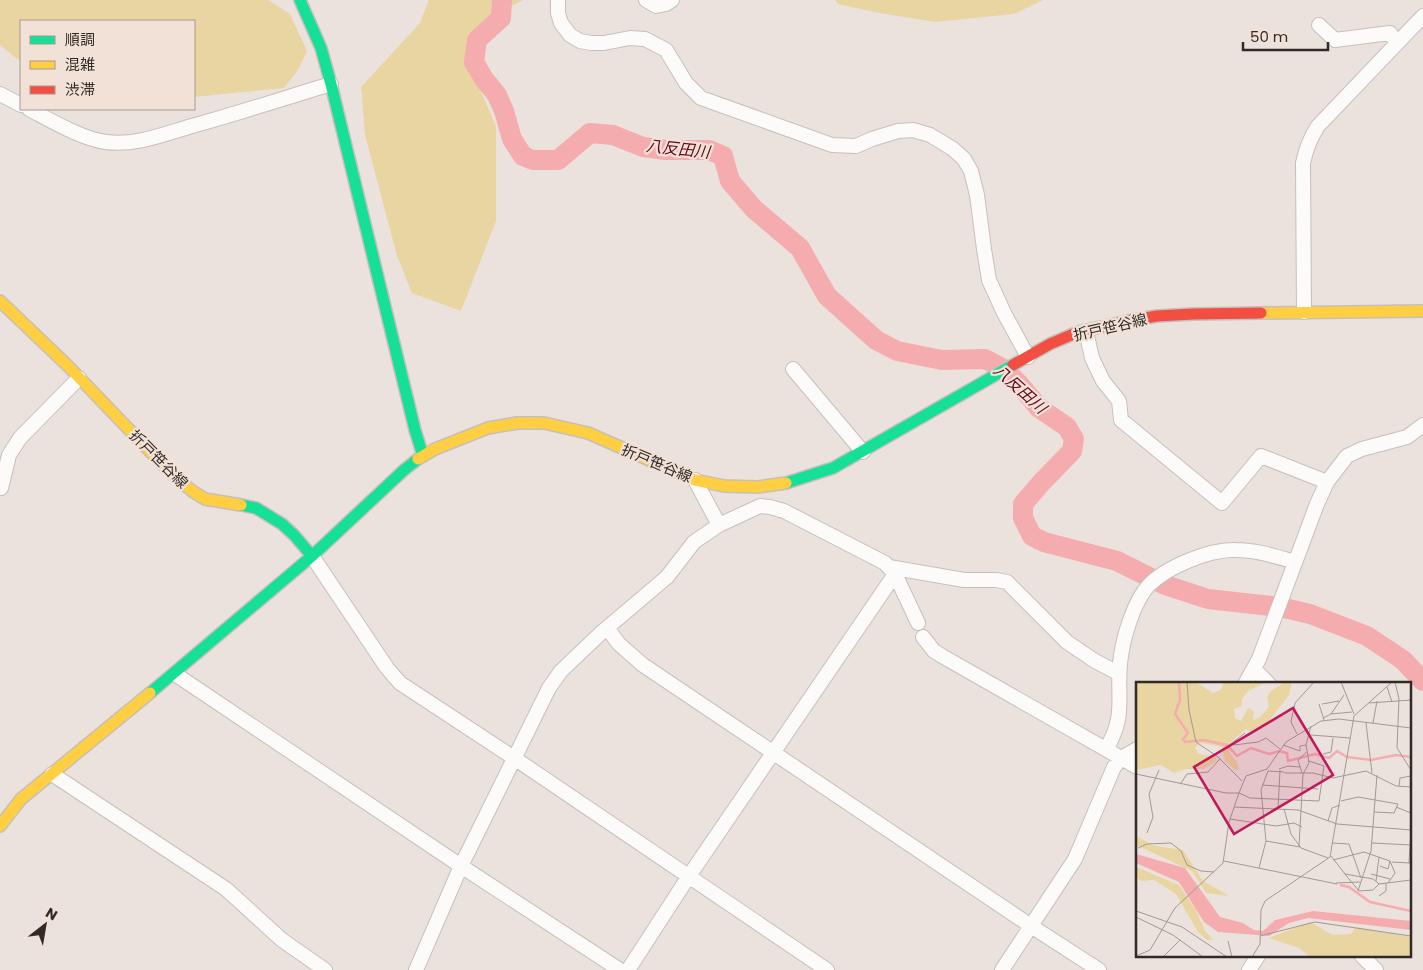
<svg xmlns="http://www.w3.org/2000/svg" width="1423" height="970" font-family="Poppins,'Noto Sans JP',sans-serif">
<style>
.green{fill:#e9d5a1}
.lines{fill:none;stroke-linecap:round;stroke-linejoin:round}
.river{stroke:#f5acaf;stroke-width:20}
.street-casing{stroke:#c7bfbb;stroke-width:16}
.fast-casing{stroke:#c7bfbb;stroke-width:14}
.slow-casing{stroke:#c7bfbb;stroke-width:14}
.jam-casing{stroke:#c7bfbb;stroke-width:14}
.street{stroke:#fcfbfa;stroke-width:14}
.fast{stroke:#16e098;stroke-width:11}
.slow{stroke:#ffcf43;stroke-width:11}
.jam{stroke:#f24e42;stroke-width:11}
.labels{text-anchor:middle;dominant-baseline:central;stroke-width:4.5;stroke-linejoin:round;paint-order:stroke}
.street-label{font-size:15px;fill:#312b27;stroke:#f2e1d7}
.water-label{font-size:16px;font-style:italic;fill:#62071c;stroke:#f2e1d7}
.inset-river{fill:none;stroke:#f5acaf;stroke-width:2.5}
.inset-road{fill:none;stroke:#a19994;stroke-width:1}
.view{fill:#c2185b;fill-opacity:0.15;stroke:#c2185b;stroke-width:2.5}
.inset-edge{fill:none;stroke:#312b27;stroke-width:2.5}
</style>
<rect width="100%" height="100%" fill="#ece2dd"/>
<!-- green -->
<path class="green" d="M0 0H268L290 14 307 51 298 70 284 88 194 97V21H21V62L0 45Z
M429 0H523L502 11 467 60 496 126V221L461 311 412 293 397 256 365 135 361 87 420 23Z
M835 0H1043L1014 14 935 22 879 13 838 4Z"/>
<g class="lines">
<!-- river -->
<path class="river" d="M502 0 501 18 477 40 474 62 484 79 497 95 504 111 512 139 523 156 533 160H558L590 133 613 135 643 147 666 150H709L723 156 730 181 754 209 800 248 827 296 876 340 897 351 942 360 985 359 1004 369 1019 384 1039 408 1067 427 1074 439 1072 451 1041 483 1023 504V518L1032 536 1044 542 1117 561 1165 585 1208 599 1280 607 1310 614 1367 636 1403 660 1423 681"/>
<!-- street casing -->
<g class="street-casing">
<path id="street" d="M558 0V13L561 23 570 35 580 41 591 43H604L630 38 645 39 666 50 686 83 701 98 832 145 856 146 872 139 898 131 913 130 930 135 953 149 964 159 971 171 977 195 984 249 989 280 1004 313 1028 357
M646 0 656 6 666 4 672 0
M1319 25 1335 40 1390 33 1397 43
M0 94 21 105
M29 109C50 120 82 139 106 142 135 146 164 134 192 126 239 113 285 98 331 84
M1304 312 1303 163C1306 149 1310 138 1318 126L1423 16
M1086 331 1092 358 1103 381 1119 401 1121 420 1222 503 1261 456 1327 482
M793 369 863 452
M695 480 719 525
M1 488 9 455 20 438 79 378
M312 556 387 668 400 683 514 758 827 970
M889 567 964 580H996L1007 582 1067 642 1095 661 1118 673
M607 628 619 644 643 665 1031 926 1099 970
M923 637 934 651 942 656 1137 767
M1254 669 1269 684
M175 674 461 866 620 970
M1245 684 1259 659 1317 504 1327 482 1347 456 1362 449 1407 437 1423 425
M1106 749C1128 714 1115 692 1121 656 1124 635 1134 602 1148 586 1166 567 1210 549 1235 550 1256 550 1275 556 1295 562
M52 774 226 889 282 940 325 970
M1362 956 1376 970
M416 970 461 866 549 688 561 671 602 632 667 577 694 542 719 525 760 506 770 507 784 511 885 563 895 574 918 623
M628 970 689 876 895 574
M1002 970 1075 859 1114 767 1121 758 1137 749
M1249 970 1258 956"/>
</g>
<!-- fast casing -->
<g class="fast-casing">
<path id="fast" d="M300 0 321 48 331 84 415 430 423 456
M786 483 833 468 1013 365
M241 505 256 508 282 524 294 535 312 556
M150 693 312 556 404 470 418 459"/>
</g>
<!-- slow casing -->
<g class="slow-casing">
<path id="slow" d="M0 301 68 366 166 468 192 491 205 499 241 505
M1261 313 1423 311
M418 459 435 449 488 428 517 423H544L588 433 695 480 724 486 758 487 786 483
M0 826 21 799 150 693"/>
</g>
<!-- jam casing -->
<g class="jam-casing">
<path id="jam" d="M1013 365 1050 344 1078 332 1128 321 1157 316 1193 314 1261 313"/>
</g>
<!-- street -->
<use href="#street" class="street"/>
<!-- fast -->
<use href="#fast" class="fast"/>
<!-- slow -->
<use href="#slow" class="slow"/>
<!-- jam -->
<use href="#jam" class="jam"/>
</g>
<g class="labels">
<!-- street labels -->
<g class="street-label">
<text transform="translate(1110 327) rotate(-13)">折戸笹谷線</text>
<text transform="translate(159 459) rotate(45)">折戸笹谷線</text>
<text transform="translate(657 463) rotate(23)">折戸笹谷線</text>
</g>
<!-- water labels -->
<g class="water-label">
<text transform="translate(678 149) rotate(6)">八反田川</text>
<text transform="translate(1020 389) rotate(42)">八反田川</text>
</g>
</g>
<!-- overview -->
<g transform="translate(1136 682)">
<rect width="275" height="275" fill="#ece2dd"/>
<path d="M0 0H60L77 11 86 7 87 0H131L112 9 106 17V24L98 27 99 36 105 39 112 26 118 29 117 38 123 36 133 25 131 15 135 9 149 0H156L153 13 129 44 116 50 110 47 96 59 93 70 101 80 103 87 99 88 89 79 86 65 65 61 59 65 62 72 79 74 81 79 68 87H49L38 91 25 83 0 88ZM0 154 19 164 47 168 67 199 93 214 70 211 56 189 0 163ZM0 185 43 203 60 228 69 249 77 258H71L62 250 40 212 18 198 6 199 0 196ZM174 240 197 253 215 252 220 245 275 255V275H174L163 266 133 256Z" fill="#e9d5a1"/>
<path d="M0 172 49 186 84 235 107 241 118 248 127 249 139 238 177 229 275 239V248L172 236 153 241 133 254 82 250 68 240 43 200 0 181Z" fill="#f5acaf"/>
<path class="inset-river" d="M43 0 44 18 39 32 52 51 47 57 49 60 67 58 91 63 101 74 115 66 133 72 143 69 151 71 152 79 179 72 193 76 201 69 211 75 235 78 260 73 275 75M204 203 213 205 234 220 275 229"/>
<path class="inset-road" d="M51 0 53 28 60 60 82 75 106 99M205 0 218 32M259 0 263 17 261 66 275 88M251 5 256 20M233 21 275 18M183 22 188 38M186 22 203 19M195 32 216 30M187 36 195 32 208 13M230 41 236 91M237 41 241 19M109 51 97 60 98 63 122 60 130 56 144 67M161 52 155 40 159 21 178 0M175 53 214 56M147 63 164 69V64L170 63M187 72 195 70 197 56M143 87 152 84 164 85M148 91H177L197 96 230 89 260 104 275 105M166 91 162 78 171 70M0 92 90 111H103L110 94 131 87 150 60 185 39 203 37 275 46M45 101 51 92 72 90 84 77M126 103 182 107M263 104 264 96 275 94M205 119 222 115 262 122 258 131 238 130M98 125 162 128 201 142 275 148M260 125 275 131M142 127 144 88M148 127 155 152 165 166 192 176M94 137 140 144 158 141 166 145M192 139 196 126 204 123M11 151 17 135 13 112 23 88M130 159 164 165M197 161 213 162 225 196M236 161 275 163M163 164 167 92 173 81 170 63 175 44M2 166 11 162 35 161 45 169 51 183 65 189 78 190M195 174 209 192 237 197 243 202 275 198M197 178 228 170 254 179 259 191 252 201M88 179 201 202M256 180 274 181M273 181 275 150M244 184 252 187 254 179M123 186 130 159 125 108 132 89 148 90M208 191 223 209 237 208 243 202M235 192 254 197M240 199 243 175M200 201 224 200M222 209 235 169 241 93M243 214 250 209V201M0 229 46 245 91 275M0 235 37 253 67 275M124 254 179 240 275 254M92 259 96 275M0 274 14 268 39 226 87 181 93 140 103 111 114 116 183 119 188 84 173 79M27 275 44 258M116 275 124 262 125 228 129 219 194 175 218 34 256 0"/>
<path class="view" d="M157 26 197 93 98 152 58 85Z"/>
<rect width="275" height="275" class="inset-edge"/>
</g>
<!-- legend -->
<rect x="20" y="20" width="175" height="90" fill="#f2e1d7" stroke="#a59891"/>
<rect x="30" y="36" width="25" height="8" fill="#16e098" stroke="#a59891"/>
<text x="65" y="45" font-size="15" fill="#312b27">順調</text>
<rect x="30" y="61" width="25" height="8" fill="#ffcf43" stroke="#a59891"/>
<text x="65" y="70" font-size="15" fill="#312b27">混雑</text>
<rect x="30" y="86" width="25" height="8" fill="#f24e42" stroke="#a59891"/>
<text x="65" y="95" font-size="15" fill="#312b27">渋滞</text>
<!-- north arrow -->
<g transform="translate(45 925) rotate(31)" stroke="#f2e1d7" stroke-width="4" paint-order="stroke">
<path d="M0-4L9 19L0 12L-9 19Z" fill="#312b27"/>
<text y="-8" font-size="14" font-weight="bold" text-anchor="middle" fill="#312b27">N</text>
</g>
<!-- scale -->
<path d="M1243 42v8h85v-8" fill="none" stroke="#312b27" stroke-width="2.5"/>
<text x="1250" y="42" font-size="15" fill="#312b27" stroke="#f2e1d7" stroke-width="4" paint-order="stroke">50 m</text>
</svg>
